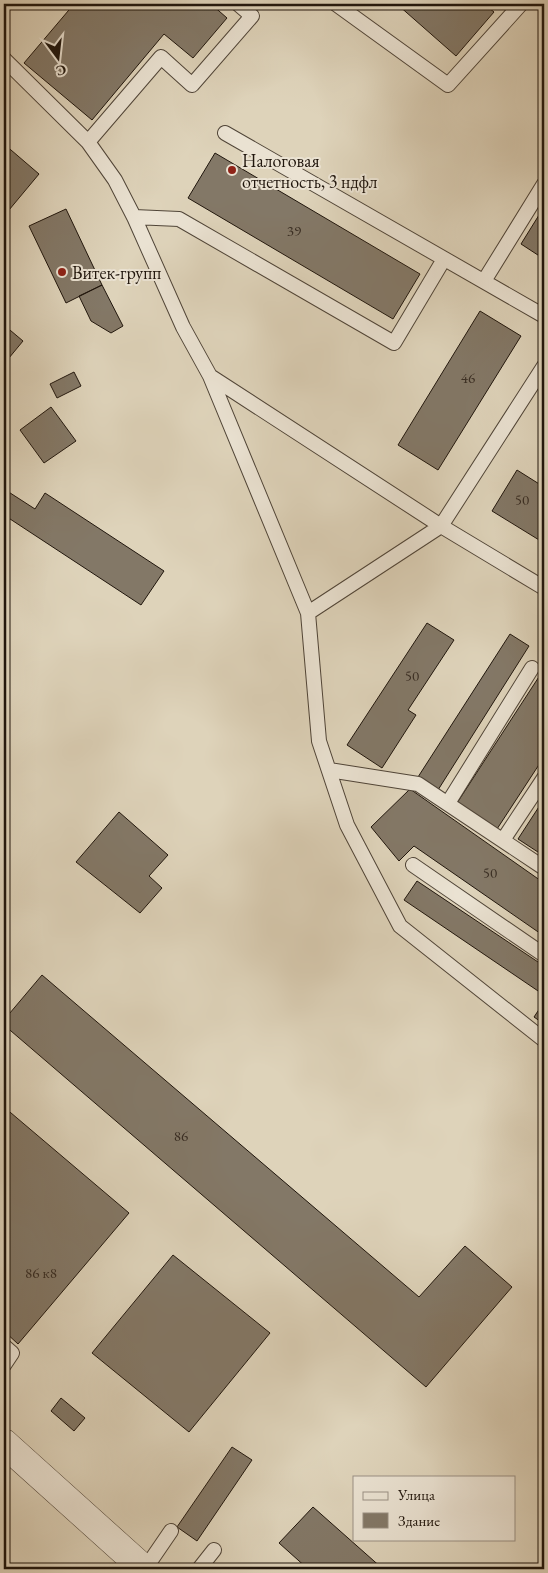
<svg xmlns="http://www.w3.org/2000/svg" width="548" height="1573" font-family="'EB Garamond',serif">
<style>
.building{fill:#837867;stroke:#20160d}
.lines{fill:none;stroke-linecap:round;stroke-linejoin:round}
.lane-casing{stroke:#504538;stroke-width:16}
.street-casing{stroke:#504538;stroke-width:29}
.lane{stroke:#eae2d2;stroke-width:14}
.street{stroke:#eae2d2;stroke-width:28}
.poi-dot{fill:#8f2418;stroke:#eae2d2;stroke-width:2}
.labels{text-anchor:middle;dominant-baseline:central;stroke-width:4;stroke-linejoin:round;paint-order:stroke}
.number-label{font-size:15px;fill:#392e24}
.poi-label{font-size:18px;fill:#20160d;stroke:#eae2d2;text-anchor:start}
</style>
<rect width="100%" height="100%" fill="#ded3ba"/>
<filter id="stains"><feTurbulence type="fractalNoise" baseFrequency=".004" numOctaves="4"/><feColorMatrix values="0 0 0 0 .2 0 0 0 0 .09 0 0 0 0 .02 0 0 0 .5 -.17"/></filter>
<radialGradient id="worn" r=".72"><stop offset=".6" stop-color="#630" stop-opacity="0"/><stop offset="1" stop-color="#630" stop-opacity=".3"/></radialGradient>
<!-- building -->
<path class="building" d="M74 4H211L227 18 193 58 164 34 92 120 24 63Z
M399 4H484L494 12 456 56 398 5Z
M4 144 39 174 4 216Z
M215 153 420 274 393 319 188 198Z
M544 207V259L521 244Z
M66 209 102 285 66 303 29 226Z
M102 285 123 326 111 333 91 321 79 296Z
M480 311 521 336 438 470 398 445Z
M4 325 23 341 4 364Z
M74 372 81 386 57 398 50 384Z
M51 407 76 441 44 463 20 430Z
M517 470 544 487V543L492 511Z
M4 489 35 509 45 493 164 571 141 605 4 515Z
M427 623 454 640 408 710 416 715 382 768 347 745Z
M510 634 529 646 438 790 418 777Z
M544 669V757L497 829 457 803Z
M410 789 544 883V936L414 846 399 861 371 827Z
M544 799V856L518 839Z
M119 812 168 855 149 876 162 888 140 913 76 862Z
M417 881 544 966V995L404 900Z
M42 975 419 1297 465 1246 512 1287 426 1387 4 1025V1020Z
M544 1002V1024L534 1017Z
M4 1107 129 1213 18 1344 4 1331Z
M173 1255 270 1333 189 1432 92 1353Z
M61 1398 85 1418 74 1431 51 1411Z
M232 1447 252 1460 197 1541 177 1527Z
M313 1507 383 1569H308L279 1543Z"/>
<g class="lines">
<!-- lane casing -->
<g class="lane-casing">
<path id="lane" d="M336 4 448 85 521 4
M4 59 88 142 115 180 134 217 183 327 210 376 441 526 544 588
M225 133 544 316
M88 142 161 57 192 85 252 16 238 4
M134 217 179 219 394 343 444 259
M484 281 544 184
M544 366 441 526 308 613 319 741 347 825 400 926 544 1040
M210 376 308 613
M329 770 418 784 544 868
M448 803 532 668
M503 840 544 778
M413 865 544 955
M4 1346 12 1353 4 1365
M145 1569 171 1531
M199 1569 214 1550"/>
</g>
<!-- street casing -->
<g class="street-casing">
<path id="street" d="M4 1443 144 1569"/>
</g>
<!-- lane -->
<use href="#lane" class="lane"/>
<!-- street -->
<use href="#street" class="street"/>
</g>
<!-- markers -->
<g class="poi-dot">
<circle cx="232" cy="170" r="5"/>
<circle cx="62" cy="272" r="5"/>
</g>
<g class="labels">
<!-- number labels -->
<g class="number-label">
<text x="294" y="230">39</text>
<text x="468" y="377">46</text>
<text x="522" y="499">50</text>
<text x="412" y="675">50</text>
<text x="490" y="872">50</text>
<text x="181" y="1135">86</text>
<text x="41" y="1272">86 к8</text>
</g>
<!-- poi labels -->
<g class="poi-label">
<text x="242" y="160">Налоговая<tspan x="242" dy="21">отчетность, 3 ндфл</tspan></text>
<text x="72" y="272">Витек-групп</text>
</g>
</g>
<!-- margin -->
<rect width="548" height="1573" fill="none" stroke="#ded3ba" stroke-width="20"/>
<rect x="5" y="5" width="538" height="1563" fill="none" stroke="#20160d" stroke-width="2.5"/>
<rect x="10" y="10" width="528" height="1553" fill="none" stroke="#20160d"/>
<!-- legend -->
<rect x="353" y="1476" width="162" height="65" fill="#eae2d2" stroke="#999083"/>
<rect x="363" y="1492" width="25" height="8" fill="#eae2d2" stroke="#999083"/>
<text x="398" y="1500" font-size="15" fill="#20160d">Улица</text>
<rect x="363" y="1513" width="25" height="15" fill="#837867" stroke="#999083"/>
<text x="398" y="1526" font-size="15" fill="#20160d">Здание</text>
<!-- north arrow -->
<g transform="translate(58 58) rotate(165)" stroke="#eae2d2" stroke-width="4" paint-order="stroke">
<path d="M0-4L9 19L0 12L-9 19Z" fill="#20160d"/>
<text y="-8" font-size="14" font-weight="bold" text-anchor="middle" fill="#20160d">С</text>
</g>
<rect width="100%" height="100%" filter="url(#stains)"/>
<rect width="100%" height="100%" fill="url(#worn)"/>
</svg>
